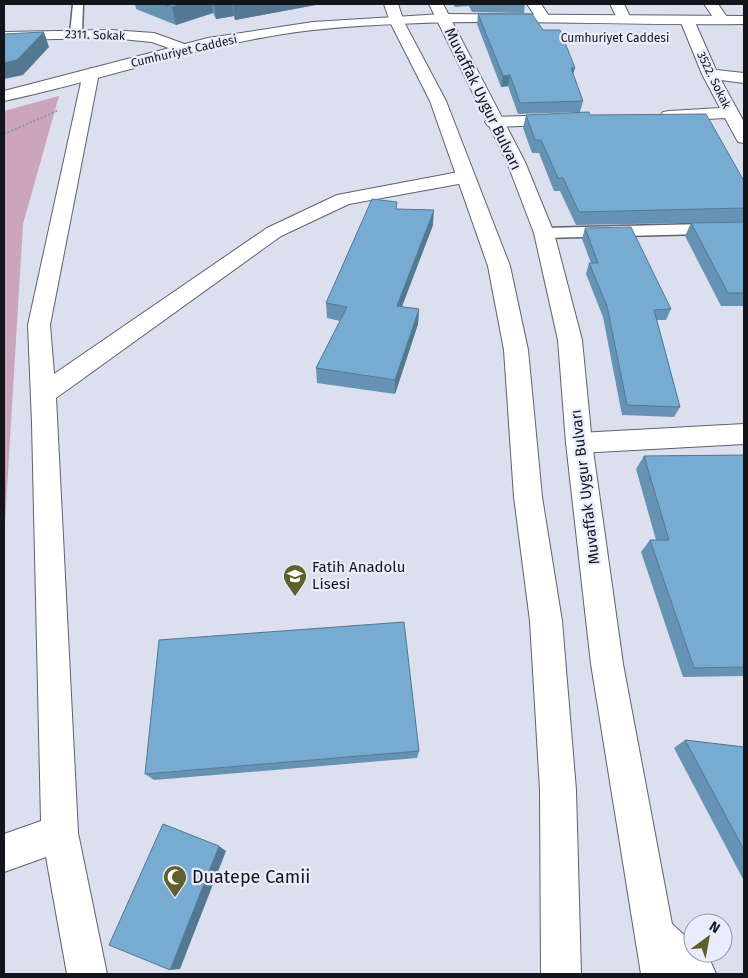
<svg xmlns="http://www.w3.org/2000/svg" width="748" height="978" font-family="'Fira Sans',sans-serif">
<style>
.green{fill:#caa5bb}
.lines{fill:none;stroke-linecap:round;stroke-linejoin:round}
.service-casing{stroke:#5f626f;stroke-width:3}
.minor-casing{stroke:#5f626f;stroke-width:2}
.tertiary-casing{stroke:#5f626f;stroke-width:2}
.secondary-casing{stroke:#5f626f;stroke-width:2}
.path{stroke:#9496a2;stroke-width:2;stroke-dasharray:2 2;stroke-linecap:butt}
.service{fill:#fff;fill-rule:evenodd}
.minor{fill:#fff;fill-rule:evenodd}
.tertiary{fill:#fff;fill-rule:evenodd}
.secondary{fill:#fff;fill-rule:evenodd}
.wall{fill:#6693b4}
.shaded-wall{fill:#537892}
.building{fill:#77abd1;stroke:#537892}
.labels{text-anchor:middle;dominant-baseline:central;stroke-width:4.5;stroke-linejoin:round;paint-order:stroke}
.far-street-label{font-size:12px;fill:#14151a;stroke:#e8ecfc}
.street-label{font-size:15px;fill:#14151a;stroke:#e8ecfc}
.poi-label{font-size:15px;fill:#14151a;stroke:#e8ecfc;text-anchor:start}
.near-poi-label{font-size:18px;fill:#14151a;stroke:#e8ecfc;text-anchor:start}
</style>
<rect width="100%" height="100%" fill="#dbdfee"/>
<!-- green -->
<path class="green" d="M59 96 23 224 4 538V111Z"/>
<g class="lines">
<!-- service casing -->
<g class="service-casing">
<path id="service" d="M73 4H83L82 34 76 37 70 34Z
M744 223V233L544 238 536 233 544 228Z"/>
</g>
<!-- minor casing -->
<g class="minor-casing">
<path id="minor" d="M527 4H541L551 19 549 22H539Z
M610 4H624L631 19 629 22H619Z
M704 4H718L729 20 727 23H717Z
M687 16 694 20 716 70 744 73V83L721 80 744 122V143L738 142 725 118 669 121 663 120 660 116 663 112 669 111 720 108 702 74 680 20Z
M111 30 154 33 190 46 193 49 185 54 152 42 111 38 4 40V32Z
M91 68 99 73 50 325 54 374 267 228 337 195 464 171 471 173 473 177 471 181 464 183 349 204 281 236 56 398 78 833 107 974H67L46 857 4 872V834L41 821 32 423 28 325 83 73Z
M562 115 568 116 571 120 568 124 494 127 488 126 485 122 488 118 494 117Z
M744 424V444L579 453 570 450 566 443 570 436 579 433Z"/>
</g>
<!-- tertiary casing -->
<g class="tertiary-casing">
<path id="tertiary" d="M443 14 744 16V24C601 26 456 15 313 30 207 42 107 79 4 101V91L208 38 313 22Z"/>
</g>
<!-- secondary casing -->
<g class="secondary-casing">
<path id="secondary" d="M384 4H398L404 22 446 101 510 266 528 350 542 497 562 621 576 790 581 974H541L540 790 530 621 514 497 504 350 488 266 430 101 390 22Z
M429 4H443L525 162 554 233 582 340 592 443 623 664 672 924 693 943V953H703L710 960 716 974H641L591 664 566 443 558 340 534 233 507 162Z"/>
</g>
<!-- path -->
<path class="path" d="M4 134 57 111"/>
<!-- service -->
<use href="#service" class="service"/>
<!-- minor -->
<use href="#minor" class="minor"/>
<!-- tertiary -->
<use href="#tertiary" class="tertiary"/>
<!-- secondary -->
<use href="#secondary" class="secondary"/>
</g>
<!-- wall -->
<path class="wall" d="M135 4H321L235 20 234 16 216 19 213 13 176 25 136 9Z
M453 4H525L524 13 472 12 469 6 455 7Z
M478 14 543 30 573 75 583 101 580 112 518 114 508 86 501 87 477 24Z
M526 115H590L744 181V306H721L685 236 691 223 741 222 576 225 560 191H554L539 153H532L523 128Z
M397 209 433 225 402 307 419 309 418 324 395 394 317 383 316 368 340 321 327 318 326 303Z
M585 228 671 309 666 320H657L680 407 674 417 622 415 603 317 586 274 589 263H591L582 239Z
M744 455V676L683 677 641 552 650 540H656L636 469 644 456Z
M685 740 744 747V881L674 748Z
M419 751 417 758 154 780 145 774Z"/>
<!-- shaded-wall -->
<path class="shaded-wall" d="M183 4H212L213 13 176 25 172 7Z
M214 4H232L234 16 216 19Z
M233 4H321L235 20Z
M44 32 49 47 23 75 4 79V63Z
M571 68H575L572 78Z
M510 75 508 86 501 87 503 76Z
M434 210 433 225 396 321 397 306Z
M419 309 418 324 395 394V380Z
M219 846 226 851 180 969 170 970Z"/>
<!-- building -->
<path class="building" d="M163 4H183L172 7Z
M478 14H532L543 30H560L575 68H571L583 101 520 103 510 75 503 76Z
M44 32 17 60 4 63V34Z
M589 112 590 115 706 114 744 181V208L579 212 563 178H558L541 140H535L526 115Z
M372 199 397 202 396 209 434 210 397 306 419 309 395 380 316 368 347 307 326 303Z
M744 222V293H728L691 223Z
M631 227 671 309 654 310 680 407 627 405 607 306 589 263H598L585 228Z
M744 455V667L694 668 650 540H669L644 456Z
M404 622 419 751 145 774 159 640Z
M685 740 744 747V850Z
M163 824 219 846 170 970 109 945Z"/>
<!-- icons -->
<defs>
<g id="school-pin" transform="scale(1.25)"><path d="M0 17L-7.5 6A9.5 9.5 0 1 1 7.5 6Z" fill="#615f2c" stroke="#e8ecfc"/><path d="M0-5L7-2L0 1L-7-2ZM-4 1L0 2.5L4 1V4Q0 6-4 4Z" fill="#fff"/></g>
<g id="mosque-pin" transform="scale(1.25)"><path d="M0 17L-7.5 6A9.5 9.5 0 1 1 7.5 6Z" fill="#615f2c" stroke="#e8ecfc"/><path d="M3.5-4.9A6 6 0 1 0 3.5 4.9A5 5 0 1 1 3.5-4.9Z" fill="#fff"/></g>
</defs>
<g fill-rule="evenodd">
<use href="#school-pin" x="295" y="576"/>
<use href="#mosque-pin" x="175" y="877"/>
</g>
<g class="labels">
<!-- far-street labels -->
<g class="far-street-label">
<text transform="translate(95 35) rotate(2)">2311. Sokak</text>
<text x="615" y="38">Cumhuriyet Caddesi</text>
<text transform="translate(184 51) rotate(-13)">Cumhuriyet Caddesi</text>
<text transform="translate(714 80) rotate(64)">3522. Sokak</text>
</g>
<!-- street labels -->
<g class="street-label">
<text transform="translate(483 99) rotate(64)">Muvaffak Uygur Bulvarı</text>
<text transform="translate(585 487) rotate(-97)">Muvaffak Uygur Bulvarı</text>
</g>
<!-- poi labels -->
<g class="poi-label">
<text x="312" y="567">Fatih Anadolu<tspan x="312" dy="17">Lisesi</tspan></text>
</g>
<!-- near-poi labels -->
<g class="near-poi-label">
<text x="192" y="877">Duatepe Camii</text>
</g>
</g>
<!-- border -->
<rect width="748" height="978" fill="none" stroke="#14151a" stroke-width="10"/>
<!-- north arrow -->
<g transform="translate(708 938) rotate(32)"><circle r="24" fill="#e8ecfc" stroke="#9396a2"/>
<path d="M0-4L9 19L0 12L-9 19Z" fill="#615f2c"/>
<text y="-8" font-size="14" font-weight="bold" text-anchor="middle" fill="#14151a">N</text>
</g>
</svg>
